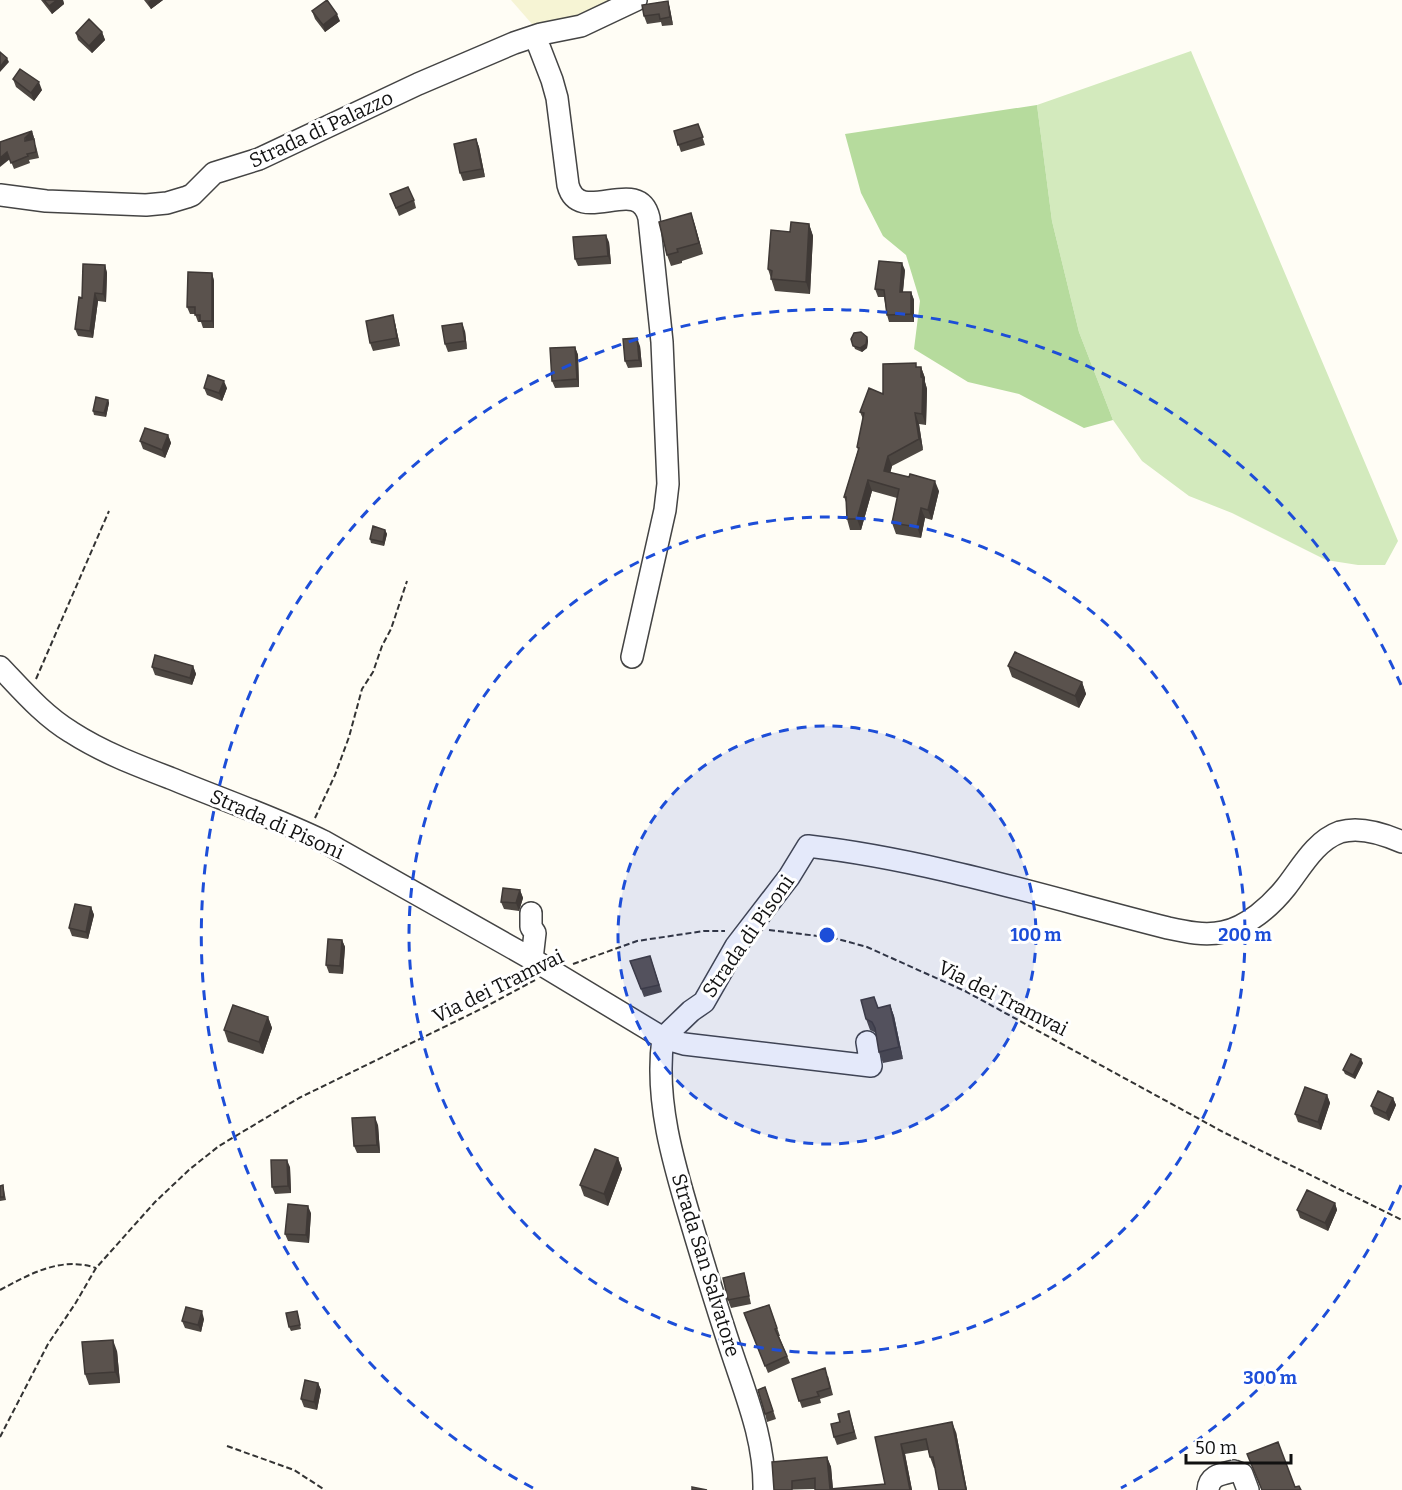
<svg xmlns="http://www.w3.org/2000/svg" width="1402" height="1490" font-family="Bitter,serif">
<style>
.farmland{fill:#f6f4d4}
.green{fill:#d3eabd}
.forest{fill:#b6db9d}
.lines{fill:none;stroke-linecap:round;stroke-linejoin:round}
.minor-casing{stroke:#444;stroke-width:24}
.path{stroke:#333;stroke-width:2;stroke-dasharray:6 3;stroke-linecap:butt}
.minor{stroke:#fff;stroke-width:21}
.wall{fill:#4d4742}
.shaded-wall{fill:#3f3936}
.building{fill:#5a524d;stroke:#3f3936;stroke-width:1.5}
.ring{fill:none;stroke:#1d4ed8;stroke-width:3;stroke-dasharray:10 8}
.labels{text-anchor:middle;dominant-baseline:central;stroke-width:6;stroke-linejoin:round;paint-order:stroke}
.street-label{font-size:20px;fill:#111;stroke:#fff}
.centre{fill:#1d4ed8;stroke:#fff;stroke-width:3}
.ring-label{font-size:18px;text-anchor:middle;font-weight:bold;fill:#1d4ed8;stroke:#fff;stroke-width:6;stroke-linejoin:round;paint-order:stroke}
</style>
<rect width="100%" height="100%" fill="#fffdf5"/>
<!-- farmland -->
<path class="farmland" d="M511 0H616L539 32Z"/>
<!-- green -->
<path class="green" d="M1191 51 1398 541 1385 565H1358L1326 560 1232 513 1189 496 1142 461 1113 420 1079 332 1052 221 1037 105Z"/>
<!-- forest -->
<path class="forest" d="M1037 105 1052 221 1079 332 1113 420 1084 428 1019 394 968 382 914 349 920 301 906 255 883 236 861 193 845 134Z"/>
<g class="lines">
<!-- minor casing -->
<g class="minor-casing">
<path id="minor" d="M535 36 552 80 557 98 568 185C579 228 639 173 649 218L662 342 668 484 665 510 632 657
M0 195 46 201 146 205 167 203 187 197 192 195 214 173 259 159 418 84 514 43 541 34 581 26 636 0
M0 667C22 690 43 715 71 732 102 752 136 765 170 778 221 799 273 817 323 841L532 959 663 1038 684 1044 871 1066 867 1042
M531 913V927L535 933 532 959
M663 1038 691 1011 704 1002 736 946 789 877 808 846C930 860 1049 898 1168 928 1186 932 1205 936 1223 932 1247 927 1271 906 1286 887 1301 868 1315 841 1340 832 1360 826 1384 834 1402 842
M663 1038C654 1105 676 1171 695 1235 707 1275 719 1314 732 1353 747 1398 765 1442 764 1490
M1208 1490C1209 1475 1222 1474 1234 1471L1242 1474 1248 1490"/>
</g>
<!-- path -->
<path class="path" d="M36 679 109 511
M315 818 335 775 349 737 362 689 373 672 382 646 391 629 407 581
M769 930 834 938 867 947 965 991 1223 1132 1402 1220
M573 964 637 941 704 931H725
M0 1290C30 1274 61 1256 96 1268
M0 1437 48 1344 75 1304 96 1268 155 1202 190 1169 219 1146 299 1098 485 1007 535 980
M227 1446 294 1470 325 1490"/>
<!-- minor -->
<use href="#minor" class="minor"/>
</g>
<!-- wall -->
<path class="wall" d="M41 0H63L64 4 52 14Z
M144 0H163L151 9Z
M668 1 670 9 673 25 662 26 661 22 647 24 644 16Z
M312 11 340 21 325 32 315 19Z
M102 32 105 40 92 53 78 40 76 33Z
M13 79 42 90 34 101 16 87Z
M698 124 705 145 681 152 674 131Z
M32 131 34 138 32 140 36 146 39 158 29 160 30 163 14 169 10 159Z
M476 139 479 147 485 177 463 181 460 173Z
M390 194 414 200 416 208 399 216Z
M691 213 703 254 682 261V263L671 266 667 255Z
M809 224 813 236 810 294 775 291 768 269Z
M609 242 611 264 578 266 575 259Z
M105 265 107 273 106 302 98 301 93 338 78 336 75 329 82 298Z
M905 270 903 292H911L914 300V322H889L887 315 884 297H878L875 289Z
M212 273 214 281V328H203L201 322H198L195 314H190L187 307Z
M395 323 400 346 373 351 370 343Z
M465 331 467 349 448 352 445 344Z
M867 337 868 341 867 348 862 352 855 349 851 339Z
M640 346 642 367 628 368 625 361Z
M575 347 578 355 579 387 555 388 552 381Z
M917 367H921L925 378V382L927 389 926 425 919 424 923 450 892 466 890 473 939 491 932 520 925 518 921 538 896 534 892 523 897 498 872 491 861 530H850L847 519 846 502 844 497 858 450 857 447 863 419 860 412Z
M204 388H227L222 401 207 395Z
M108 400 109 403 106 417 94 415 93 411Z
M168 435 171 443 165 458 143 449 140 441Z
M385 530 387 534 384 546 371 543 370 539Z
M193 666 196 674 192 685 155 675 152 667Z
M1008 666 1082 682 1086 694 1079 708 1012 677Z
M520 890 523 898 519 911 504 909 501 902Z
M91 907 94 915 88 939 72 936 69 928Z
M342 940 345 947 343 974 329 973 326 965Z
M650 956 662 992 644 997 630 961Z
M890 1005 894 1016 903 1059 883 1063 879 1052 876 1033 870 1030 866 1019 878 1008Z
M268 1017 272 1028 263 1054 228 1042 224 1030Z
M1363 1063 1355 1079 1345 1074 1343 1070Z
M1327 1095 1330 1103 1321 1130 1298 1122 1295 1114Z
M1393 1098 1396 1105 1389 1121 1374 1114 1371 1106Z
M378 1125 380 1153H357L354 1146Z
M618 1158 622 1169 608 1206 584 1196 580 1185Z
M290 1167 291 1193 275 1194 272 1187Z
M3 1185 6 1200 0 1201V1186Z
M1335 1203 1337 1210 1328 1231 1300 1218 1297 1210Z
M311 1213 309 1243 288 1241 285 1234Z
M744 1273 746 1281 751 1304 731 1308 728 1300Z
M769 1305 780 1336H779L790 1363 768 1373 744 1313Z
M298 1315 301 1329 291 1331 289 1327Z
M204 1319 201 1332 185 1328 182 1321Z
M117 1351 120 1383 89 1385 85 1374Z
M828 1376 833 1395 820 1399 821 1403 802 1408 792 1379Z
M318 1383 321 1390 317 1410 304 1407 301 1399Z
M765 1387 776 1419 767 1422 765 1414Z
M849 1411 857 1439 837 1445 834 1437 840 1422Z
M956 1432 967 1490H939L935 1468H934L930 1457 928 1450 905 1454 912 1490 815 1489 774 1490 827 1457 831 1467 833 1489 885 1484 875 1437Z"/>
<!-- shaded-wall -->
<path class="shaded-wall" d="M57 0H63L64 4 52 14 49 6Z
M151 0H163L151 9 148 2Z
M668 1 670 9 673 25 670 17Z
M337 14 340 21 325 32 323 25Z
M102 32 105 40 92 53 89 46Z
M7 58 9 62 0 72V67Z
M39 82 42 90 34 101 31 93Z
M32 131 34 138 27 145 25 138Z
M476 139 479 147 485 177 482 169Z
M7 152 10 159 0 167V158Z
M691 213 695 225 703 254 699 243Z
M809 224 813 236 810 294 806 282Z
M606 235 609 242 611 264 608 256Z
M902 263 905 270 902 300 900 292Z
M105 265 107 273 106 302 103 294Z
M212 273 214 281V328L212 321Z
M911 292 914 300V322L911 314Z
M95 293 98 301 93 338 90 331Z
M393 315 395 323 400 346 397 338Z
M462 323 465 331 467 349 465 341Z
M867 337 868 341 867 348 862 352 860 348Z
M637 338 640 346 642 367 639 360Z
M575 347 578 355 579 387 577 379Z
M921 367 925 378V382L927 389 926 425 922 414Z
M224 381 227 388 222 401 219 393Z
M108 400 109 403 106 417 104 413Z
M915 413 919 424 923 450 919 439Z
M168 435 171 443 165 458 162 450Z
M888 456 892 466 888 482 884 471Z
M868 480 872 491 861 530 857 519Z
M935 481 939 491 932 520 928 510Z
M921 508 925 518 921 538 917 527Z
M385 530 387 534 384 546 383 542Z
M193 666 196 674 192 685 190 678Z
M1082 682 1086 694 1079 708 1075 696Z
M520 890 523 898 519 911 516 903Z
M91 907 94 915 88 939 86 932Z
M342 940 345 947 343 974 340 966Z
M890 1005 894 1016 903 1059 899 1047Z
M268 1017 272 1028 263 1054 259 1042Z
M1361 1059 1363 1063 1355 1079 1353 1075Z
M1327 1095 1330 1103 1321 1130 1318 1122Z
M1393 1098 1396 1105 1389 1121 1386 1113Z
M375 1117 378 1125 380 1153 377 1145Z
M618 1158 622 1169 608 1206 604 1194Z
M287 1160 290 1167 291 1193 288 1186Z
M1335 1203 1337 1210 1328 1231 1325 1223Z
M308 1206 311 1213 309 1243 306 1235Z
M202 1311 204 1319 201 1332 198 1325Z
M113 1340 117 1351 120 1383 115 1372Z
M318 1383 321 1390 317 1410 314 1402Z
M952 1422 956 1432 967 1490H966Z
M901 1444 905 1454 912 1490H910Z
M827 1457 831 1467 833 1490H830Z"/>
<!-- building -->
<path class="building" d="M44 0H57L49 6Z
M327 0 337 14 323 25 312 11Z
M668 1 670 17 660 19 659 14 644 16 642 5Z
M89 19 102 32 89 46 76 33Z
M0 52 7 58 0 67Z
M20 69 39 82 31 93 13 79Z
M698 124 703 137 678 145 674 131Z
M32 131 25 138V141L34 139 36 152 27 154 28 156 11 163 7 152 0 158V142Z
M476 139 482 169 460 173 454 144Z
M408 187 414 200 396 208 390 194Z
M691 213 699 243 677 249 678 252 667 255 659 222Z
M791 222 809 224 806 282 771 279 772 271 768 269 771 230 790 232Z
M606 235 608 256 575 259 573 237Z
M879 261 902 263 900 292H911V314L887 315 884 290 875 289Z
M83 264 105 265 103 294 95 293 90 331 75 329 79 297 82 298Z
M188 272 212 273V321H200V315H195V307H187Z
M393 315 397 338 370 343 366 321Z
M462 323 465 341 445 344 442 326Z
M861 332 867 337 866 344 860 348 853 346 851 339 854 333Z
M637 338 639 360 625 361 623 339Z
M575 347 577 379 552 381 550 348Z
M916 363V367H921V377L923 378 922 414 915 413 919 439 888 456 884 471 909 477 910 474 935 481 928 510 921 508 917 527 892 523 899 489 868 480 857 519H847L846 497H844L859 448 857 447 864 413 860 412 869 388 883 394V364Z
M208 375 224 381 219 393 204 388Z
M96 397 108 400 104 413 93 411Z
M145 428 168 435 162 450 140 441Z
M373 526 385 530 383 542 370 539Z
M1015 652 1082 682 1075 696 1008 666Z
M155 655 193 666 190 678 152 667Z
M503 888 520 890 516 903 501 902Z
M75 904 91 907 86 932 69 928Z
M328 939 342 940 340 966 326 965Z
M650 956 659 985 641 989 630 961Z
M874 997 878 1008 890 1005 899 1047 879 1052 875 1028 872 1022 866 1019 861 1000Z
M233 1005 268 1017 259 1042 224 1030Z
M1351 1054 1361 1059 1353 1075 1343 1070Z
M1305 1087 1327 1095 1318 1122 1295 1114Z
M1378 1091 1393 1098 1386 1113 1371 1106Z
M375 1117 377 1145 354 1146 352 1118Z
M595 1149 618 1158 604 1194 580 1185Z
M271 1160H287L288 1186 272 1187Z
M3 1185 4 1197H0V1186Z
M1307 1190 1335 1203 1325 1223 1297 1210Z
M288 1204 308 1206 306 1235 285 1234Z
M744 1273 749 1296 728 1300 723 1278Z
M769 1305 777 1328 775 1329 787 1356 765 1366 744 1313Z
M186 1307 202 1311 198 1325 182 1321Z
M297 1311 300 1325 289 1327 286 1313Z
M113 1340 115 1372 85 1374 82 1342Z
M825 1368 830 1388 817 1392 819 1396 799 1401 792 1379Z
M305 1380 318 1383 314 1402 301 1399Z
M765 1387 773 1411 765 1414 758 1390Z
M849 1411 854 1432 834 1437 831 1424 840 1422 838 1414Z
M952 1422 966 1490H939L933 1457H930L926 1439 901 1444 910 1490H815V1478L792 1481V1490H774L772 1462 827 1457 830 1489 885 1484 875 1437Z
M1278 1442 1295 1487 1299 1486 1301 1490H1262L1247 1454Z
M692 1487 707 1490H692Z"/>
<!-- distance rings -->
<circle cx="827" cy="935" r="209" fill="#1d4ed8" fill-opacity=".12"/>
<g class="ring">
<circle cx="827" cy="935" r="209"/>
<circle cx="827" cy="935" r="418"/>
<path d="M1401 1185A626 626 0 0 1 1121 1488M533 1488A626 626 0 1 1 1401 685"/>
</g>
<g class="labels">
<!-- street labels -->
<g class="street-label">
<text transform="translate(321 129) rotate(-25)">Strada di Palazzo</text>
<text transform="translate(277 824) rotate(24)">Strada di Pisoni</text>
<text transform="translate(748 936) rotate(-55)">Strada di Pisoni</text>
<text transform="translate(498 986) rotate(-26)">Via dei Tramvai</text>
<text transform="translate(1003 998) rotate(27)">Via dei Tramvai</text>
<text transform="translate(706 1265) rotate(73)">Strada San Salvatore</text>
</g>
</g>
<circle cx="827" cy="935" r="9" class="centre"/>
<g class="ring-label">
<text x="1036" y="941">100 m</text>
<text x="1245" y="941">200 m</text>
<text x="1270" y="1384">300 m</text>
</g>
<!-- scale -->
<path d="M1186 1454v9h105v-9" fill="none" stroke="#111111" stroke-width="3"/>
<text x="1195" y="1454" font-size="18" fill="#111111" stroke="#ffffff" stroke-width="4.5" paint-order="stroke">50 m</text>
</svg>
